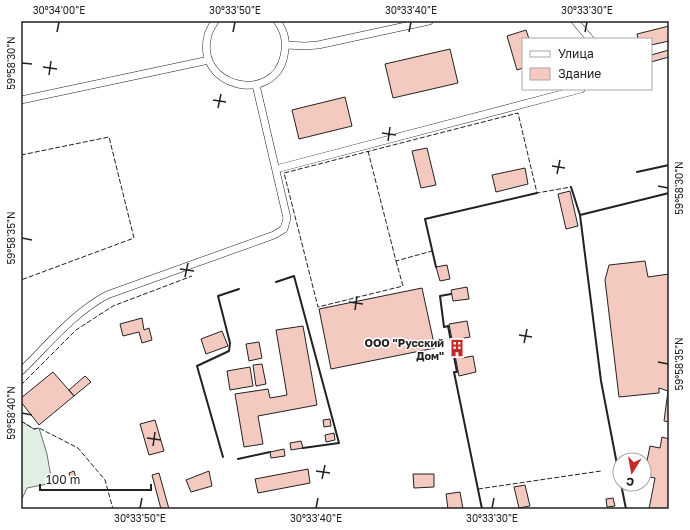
<svg xmlns="http://www.w3.org/2000/svg" width="690" height="530" font-family="'Golos Text',sans-serif">
<style>
.green{fill:#e0efe3;stroke:#6f6f6f}
.building{fill:#f3c9c0;stroke:#222}
.lines{fill:none;stroke-linecap:round;stroke-linejoin:round}
.street-casing{stroke:#222;stroke-width:8}
.street{stroke:#fff;stroke-width:7}
.fence{stroke:#222;stroke-width:1;stroke-dasharray:5 2;stroke-linecap:butt}
.wall{stroke:#222;stroke-width:2}
.ticks{fill:none;stroke:#222;stroke-width:1.5}
.labels{text-anchor:middle;dominant-baseline:central;stroke-width:3;stroke-linejoin:round;paint-order:stroke}
.poi-label{font-size:11px;font-weight:bold;fill:#222;stroke:#fff;text-anchor:end}
.neatline{fill:none;stroke:#222;stroke-width:1.5}
.ticks-label{font-size:10px;text-anchor:middle;fill:#222}
</style>
<rect width="100%" height="100%" fill="#fff"/>
<!-- green -->
<path class="green" d="M21 421 34 429 39 428 47 454 52 483 27 488 21 501Z"/>
<!-- building -->
<path class="building" d="M669 26V41L651 45V39H638L637 34Z
M526 30 529 39H523V68L517 70 507 36Z
M450 49 458 83 393 98 385 64Z
M669 50V57L651 62V55Z
M345 97 352 126 299 139 292 110Z
M427 148 436 185 421 188 412 151Z
M525 168 528 184 496 192 492 175Z
M570 191 578 226 566 229 558 194Z
M645 261 648 277 669 274V422L664 421 668 391 659 388V393L619 397 605 280 609 265Z
M447 265 450 279 440 281 436 267Z
M467 287 469 299 453 301 451 290Z
M422 288 435 348 331 369 319 309Z
M142 318 144 330 149 328 152 340 142 343 139 332 123 336 120 324Z
M467 321 470 337 459 339 462 358 473 356 476 372 459 376 449 324Z
M303 326 317 405 258 416 263 444 244 447 235 394 268 389 270 398 287 395 276 330Z
M222 331 228 346 206 354 201 339Z
M259 342 262 358 249 361 246 344Z
M262 364 266 384 256 386 253 365Z
M250 367 253 386 230 390 227 371Z
M53 372 74 396 39 425 21 402V398Z
M85 376 91 382 74 396 69 390Z
M330 419 331 426 324 427 323 420Z
M155 420 164 451 149 455 140 424Z
M334 433 335 440 326 442 325 435Z
M662 437 669 439V509H649L655 478 644 476 650 446 660 448Z
M301 441 303 448 291 450 290 443Z
M284 449 285 456 271 458 270 452Z
M308 469 310 483 258 493 255 479Z
M74 471 76 478 71 480 69 473Z
M209 471 212 486 191 492 186 480Z
M159 473 169 509H161L152 475Z
M413 474H434V487L414 488Z
M525 485 530 506 519 508 514 487Z
M460 492 463 509H448L446 494Z
M613 498 615 506 607 507 606 499Z"/>
<g class="lines">
<!-- street casing -->
<g class="street-casing">
<path id="street" d="M215 21C213 25 209 30 208 35 194 88 274 105 284 56 287 42 285 32 277 21
M575 21 590 39
M286 45 305 46 318 45 429 21
M21 100 209 60
M276 169 581 89
M21 371C48 345 73 313 107 295L274 235 284 229 287 218 256 85"/>
</g>
<!-- street -->
<use href="#street" class="street"/>
<!-- fence -->
<path class="fence" d="M368 151 396 261 432 251
M21 155 109 137 134 238 21 280
M396 261 403 286 318 307 284 173 518 113 537 193 571 187
M21 385 76 330 113 306 192 276
M21 421 34 429 39 428 78 448 105 480 113 509
M478 489 601 471
M135 509 140 508V509"/>
<!-- wall -->
<path class="wall" d="M637 172 669 165
M571 187 580 215 601 381 620 480
M580 215 669 193
M436 267 425 219 537 193
M276 282 294 276 339 443 303 448
M451 294 440 296 444 327 448 326 457 372H454L482 509
M223 457 197 366 229 351 230 343 218 296 239 289
M238 459 270 452
M621 484 626 509"/>
</g>
<!-- ticks -->
<path class="ticks" d="M57 32 59 22M233 32 235 22M409 32 411 22M585 32 587 22M22 63 32 64M43 67 57 69M49 75 51 61M213 100 226 102M218 108 221 94M382 133 396 135M388 141 390 127M552 166 565 168M557 174 560 160M658 186 668 188M22 238 32 240M180 269 194 271M185 277 188 263M349 302 363 304M355 310 357 296M519 335 532 337M524 343 527 329M658 362 668 364M22 413 32 415M147 438 161 440M153 446 155 432M316 471 330 473M322 479 325 465M140 508 142 498M316 508 318 498M492 508 494 498"/>
<!-- icons -->
<defs>
<g id="building-bare" transform="scale(1.38)"><path d="M-4-6H4V6H1V3H-1V6H-4ZM-2.5-4.3h1.7v1.8h-1.7ZM.8-4.3h1.7v1.8H.8ZM-2.5-1h1.7V.8h-1.7ZM.8-1h1.7V.8H.8Z" fill="#c62828" stroke="#fff" stroke-width="2.5" paint-order="stroke"/></g>
</defs>
<g fill-rule="evenodd">
<use href="#building-bare" x="457" y="348"/>
</g>
<g class="labels">
<!-- poi labels -->
<g class="poi-label">
<text x="444" y="342">ООО "Русский<tspan x="444" dy="13">Дом"</tspan></text>
</g>
</g>
<!-- border -->
<rect width="690" height="530" fill="none" stroke="#ffffff" stroke-width="44"/>
<!-- legend -->
<rect x="522" y="38" width="130" height="52" fill="#ffffff" stroke="#a7a7a7"/>
<rect x="530" y="51" width="20" height="6" fill="#ffffff" stroke="#a7a7a7"/>
<text x="558" y="58" font-size="12" fill="#222222">Улица</text>
<rect x="530" y="68" width="20" height="12" fill="#f3c9c0" stroke="#a7a7a7"/>
<text x="558" y="78" font-size="12" fill="#222222">Здание</text>
<!-- north arrow -->
<g transform="translate(632 472) rotate(191)"><circle r="19" fill="#ffffff" stroke="#a7a7a7"/>
<path d="M0-3L7 15L0 10L-7 15Z" fill="#c62828"/>
<text y="-6" font-size="11" font-weight="bold" text-anchor="middle" fill="#222222">С</text>
</g>
<!-- scale -->
<path d="M40 484v6h111v-6" fill="none" stroke="#222222" stroke-width="2"/>
<text x="46" y="484" font-size="12" fill="#222222" stroke="#ffffff" stroke-width="3" paint-order="stroke">100 m</text>
<rect x="22" y="22" width="646" height="486" class="neatline"/>
<g class="ticks-label">
<text x="59" y="14">30°34'00"E</text>
<text x="235" y="14">30°33'50"E</text>
<text x="411" y="14">30°33'40"E</text>
<text x="587" y="14">30°33'30"E</text>
<text transform="translate(11 63) rotate(-90)" y="4">59°58'30"N</text>
<text transform="translate(679 188) rotate(-90)" y="4">59°58'30"N</text>
<text transform="translate(11 238) rotate(-90)" y="4">59°58'35"N</text>
<text transform="translate(679 364) rotate(-90)" y="4">59°58'35"N</text>
<text transform="translate(11 413) rotate(-90)" y="4">59°58'40"N</text>
<text x="140" y="522">30°33'50"E</text>
<text x="316" y="522">30°33'40"E</text>
<text x="492" y="522">30°33'30"E</text>
</g>
</svg>
